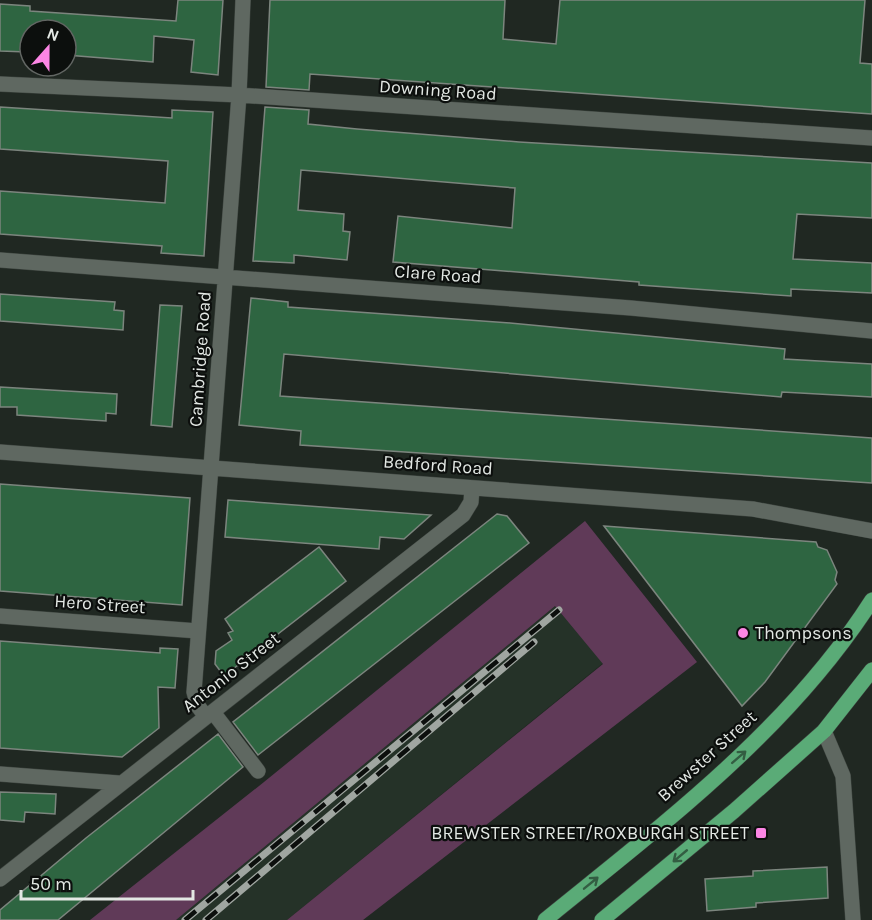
<svg xmlns="http://www.w3.org/2000/svg" width="872" height="920" font-family="Karla,sans-serif">
<style>
.built{fill:#253228}
.green{fill:#603a58}
.building{fill:#2e6541;stroke:#7c857e;stroke-width:1.5}
.lines{fill:none;stroke-linecap:round;stroke-linejoin:round}
.minor-casing{stroke:#3d443f;stroke-width:16}
.primary-casing{stroke:#3d443f;stroke-width:16}
.minor{stroke:#5f6861;stroke-width:15}
.primary{stroke:#5aab77;stroke-width:15}
.rail-casing{stroke:#a0a6a1;stroke-width:7}
.rail{stroke:#0c0f0d;stroke-width:4.5;stroke-dasharray:14;stroke-linecap:butt}
.oneway{stroke:#335d42}
.poi-dot{fill:#fc86e4;stroke:#0c0f0d;stroke-width:2}
.labels{text-anchor:middle;dominant-baseline:central;stroke-width:4.5;stroke-linejoin:round;paint-order:stroke}
.street-label{font-size:18px;fill:#e3e8e4;stroke:#0c0f0d}
.poi-label{font-size:18px;fill:#e3e8e4;stroke:#0c0f0d;text-anchor:start}
</style>
<rect width="100%" height="100%" fill="#202822"/>
<!-- built -->
<path class="built" d="M555 606 603 663 287 920H176Z"/>
<!-- green -->
<path class="green" d="M585 521 697 662 363 920H287L603 664 555 606 176 920H90L264 782Z"/>
<!-- building -->
<path class="building" d="M178 0H223L218 75 191 72 194 40 154 36 153 62 66 55V30H29L27 52 0 51V4L30 6V11L176 21Z
M270 0H505L503 39 556 44 560 0H865L860 63 872 64V114L310 74 309 90 266 87Z
M0 107 172 118V110L213 112 204 256 161 253 162 246 0 234V191L165 203 168 161 0 149Z
M265 107 309 110 308 124 357 129 519 142 872 163V218L797 214 793 259 872 263V293L791 289V296L639 285V282L393 262 398 216 512 228 515 188 301 170 298 210 344 214 343 231 350 232 347 260 294 255V263L253 261Z
M0 294 115 302 114 310 124 311 123 330 0 321Z
M251 298 288 302V307L510 323 785 349 784 359 872 364V397L782 392 781 397 284 354 280 396 872 438V483L300 445 301 431 239 425Z
M160 305 182 306 172 427 151 425Z
M0 387 117 394 116 414 106 413V421L17 415V407H0Z
M0 484 190 498 182 605 0 591Z
M228 500 431 515 404 539 380 537 379 549 225 537Z
M497 514 507 516 529 543 258 755 233 722Z
M604 526 816 542 818 547 827 550 837 572 835 580 837 584 765 682 742 706Z
M319 547 346 581 224 676 215 664 216 651 232 640 228 633 233 631 225 619Z
M0 641 160 653V648L178 649 175 688 158 687 159 728 122 757 0 748Z
M218 734 243 767 58 920H0V910L86 838Z
M0 792 56 794 55 814 25 812 24 822 0 820Z
M827 867 828 898 756 903V907L707 911 705 879 753 876V871Z"/>
<g class="lines">
<!-- minor casing -->
<g class="minor-casing">
<path id="minor" d="M0 84 239 95 872 138
M0 260 631 308 872 331
M0 452 753 509 872 531
M0 616 198 631
M213 712 258 771
M206 717 198 706 194 692 239 95 243 0
M824 731 843 776 853 920
M0 774 119 783
M0 879 463 515 471 502 472 488"/>
</g>
<!-- primary casing -->
<g class="primary-casing">
<path id="primary" d="M545 920C663 824 789 730 872 600
M602 920 734 811 824 731 872 670"/>
</g>
<!-- minor -->
<use href="#minor" class="minor"/>
<!-- primary -->
<use href="#primary" class="primary"/>
<!-- rail casing -->
<g class="rail-casing">
<path id="rail" d="M185 920 559 610
M206 920 534 642"/>
</g>
<!-- rail -->
<use href="#rail" class="rail"/>
</g>
<!-- one-way arrows -->
<defs><path id="oneway-shaft" d="M-6 0H5M1.5-3L5.5 0L1.5 3" fill="none" stroke-width="1.6" stroke-linecap="round" stroke-linejoin="round" transform="scale(1.5)"/></defs>
<g class="oneway">
<use href="#oneway-shaft" transform="translate(739 757) rotate(-41)"/>
<use href="#oneway-shaft" transform="translate(680 856) rotate(140)"/>
<use href="#oneway-shaft" transform="translate(591 883) rotate(-39)"/>
</g>
<!-- markers -->
<g class="poi-dot">
<circle cx="743" cy="633" r="6"/>
<rect x="755" y="827" width="12" height="12" rx="3"/>
</g>
<g class="labels">
<!-- street labels -->
<g class="street-label">
<text transform="translate(438 90) rotate(4)">Downing Road</text>
<text transform="translate(438 274) rotate(4)">Clare Road</text>
<text transform="translate(200 359) rotate(-86)">Cambridge Road</text>
<text transform="translate(438 465) rotate(4)">Bedford Road</text>
<text transform="translate(100 604) rotate(4)">Hero Street</text>
<text transform="translate(231 672) rotate(-38)">Antonio Street</text>
<text transform="translate(707 756) rotate(-42)">Brewster Street</text>
</g>
<!-- poi labels -->
<g class="poi-label">
<text x="755" y="633">Thompsons</text>
<text x="749" y="833" text-anchor="end">BREWSTER STREET/ROXBURGH STREET</text>
</g>
</g>
<!-- north arrow -->
<g transform="translate(48 48) rotate(21)"><circle r="28" fill="#0c0f0d" stroke="#626663" stroke-width="1.5"/>
<path d="M0-4.5L10 22L0 15L-10 22Z" fill="#fc86e4"/>
<text y="-9" font-size="16" font-weight="bold" text-anchor="middle" fill="#e3e8e4">N</text>
</g>
<!-- scale -->
<path d="M21 890v9h172v-9" fill="none" stroke="#e3e8e4" stroke-width="3"/>
<text x="30" y="890" font-size="18" fill="#e3e8e4" stroke="#0c0f0d" stroke-width="4.5" paint-order="stroke">50 m</text>
</svg>
